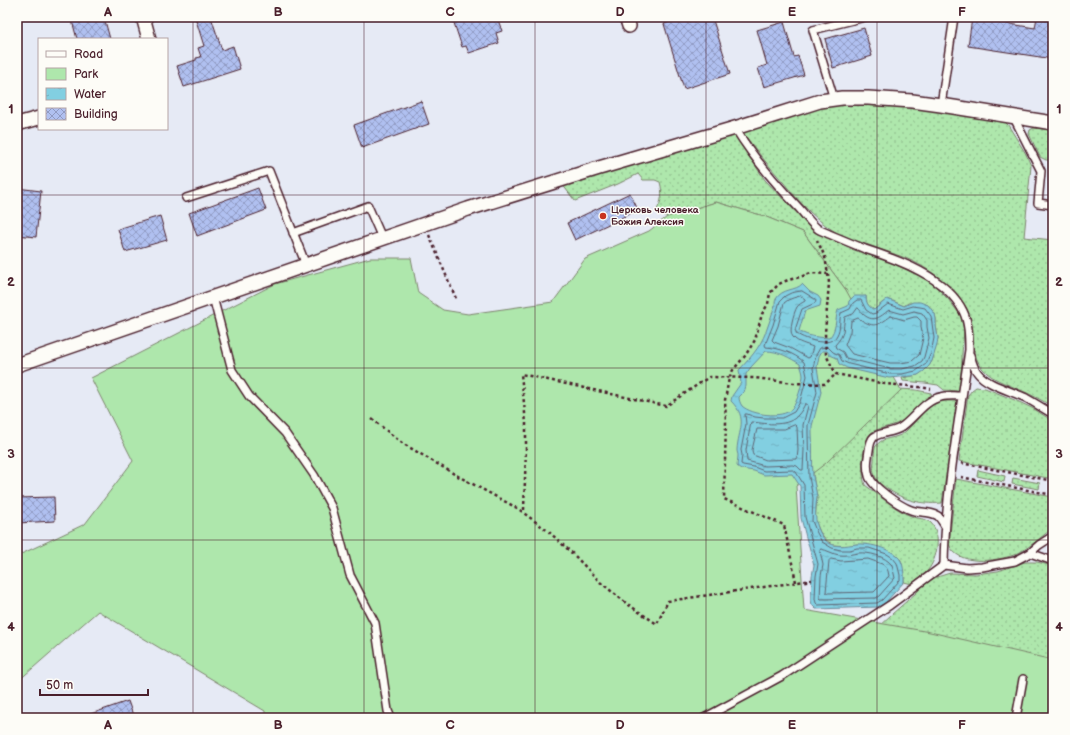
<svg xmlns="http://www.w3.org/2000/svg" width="1070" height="735" font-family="'Balsamiq Sans',sans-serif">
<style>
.grass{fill:url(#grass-dots);stroke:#7c836c}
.park{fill:#aee7ac;stroke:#7c836c}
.water{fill:url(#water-ripples);stroke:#6c8998;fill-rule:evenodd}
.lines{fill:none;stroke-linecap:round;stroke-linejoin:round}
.shore{stroke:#606574;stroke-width:1}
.building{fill:url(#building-cross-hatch);stroke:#4a1f2b}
.service-casing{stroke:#4a1f2b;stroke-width:10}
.minor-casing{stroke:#4a1f2b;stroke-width:16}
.path{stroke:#4a1f2b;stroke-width:2.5;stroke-dasharray:3 3;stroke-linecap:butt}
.service{stroke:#fdfcf7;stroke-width:7}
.minor{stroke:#fdfcf7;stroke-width:13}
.grid{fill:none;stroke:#4a1f2b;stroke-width:1;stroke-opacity:0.55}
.poi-dot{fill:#c8321e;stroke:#fdfcf7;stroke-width:1.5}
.labels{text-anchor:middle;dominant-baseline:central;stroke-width:3;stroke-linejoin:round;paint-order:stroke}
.poi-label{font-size:10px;font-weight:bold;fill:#4a1f2b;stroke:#fdfcf7;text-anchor:start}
.neatline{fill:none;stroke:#4a1f2b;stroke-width:1.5}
.grid-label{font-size:13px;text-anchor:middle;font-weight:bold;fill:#4a1f2b}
</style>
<defs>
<pattern id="grass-dots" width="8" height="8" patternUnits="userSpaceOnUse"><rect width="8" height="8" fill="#aee7ac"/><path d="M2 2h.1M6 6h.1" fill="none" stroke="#97c694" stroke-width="1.8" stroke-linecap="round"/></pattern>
<pattern id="water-ripples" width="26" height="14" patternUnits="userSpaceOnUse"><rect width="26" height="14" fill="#82cfe1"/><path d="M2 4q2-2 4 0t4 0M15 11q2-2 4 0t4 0" fill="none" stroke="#72b1c1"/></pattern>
<pattern id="building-cross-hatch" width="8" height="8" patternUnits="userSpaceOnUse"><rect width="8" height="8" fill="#b0c0f0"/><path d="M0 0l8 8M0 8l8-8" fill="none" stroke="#919bc3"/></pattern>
</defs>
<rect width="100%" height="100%" fill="#e6eaf5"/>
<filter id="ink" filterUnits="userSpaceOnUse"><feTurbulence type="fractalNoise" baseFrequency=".025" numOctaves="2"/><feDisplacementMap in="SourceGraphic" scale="8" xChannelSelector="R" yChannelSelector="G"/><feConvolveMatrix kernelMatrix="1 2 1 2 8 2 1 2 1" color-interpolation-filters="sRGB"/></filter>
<g filter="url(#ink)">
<!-- grass -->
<path class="grass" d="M847 104C899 105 951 113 1003 120L1008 125 1026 154 1031 166 1024 237 1053 240V407C1042 400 1030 394 1018 389 1005 383 991 379 982 368 972 355 974 342 972 327 970 310 960 295 947 284 933 272 917 262 900 256 887 251 873 247 860 242 855 241 850 240 846 238 820 225 801 204 783 182 768 165 754 148 741 130L824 107Z
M1034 128 1053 130V160H1046L1040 157 1029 134 1030 130Z
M734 134 765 180 814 231 848 248 890 262 907 270 929 281 936 287 949 300 961 316 964 331 962 354V363L959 391 944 390 938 385 925 383 903 381 902 378 918 375 929 366 932 361 938 338 936 326V319L935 314 928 305 908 303 904 306 893 301 883 302 874 310C868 306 866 303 866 296L849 301 846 290 803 232 764 216 716 202 667 217 656 211C662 202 663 193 660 182L655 180H643L638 174 618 184 575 201 562 184Z
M976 387 985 388 1017 401 1034 409 1048 418 1053 422V479L959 461 968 395 972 390Z
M899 389 916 390 931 393 932 397C925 402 919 407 912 413 908 416 905 420 900 422 892 427 876 428 871 433 862 441 861 474 865 485 880 496 894 509 911 516 917 519 927 518 931 523 942 535 937 559 928 570 924 575 916 579 912 584L904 582V575L901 560 896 555 857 544 849 546 833 545 826 540 820 532 815 520 817 497 813 476V464Z
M943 401H957L942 503C919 505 900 499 882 485 880 483 877 481 876 478 873 473 873 466 874 461 874 456 874 449 876 446 881 438 890 439 898 436 902 435 905 432 908 429 919 419 927 404 943 401Z
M978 470 1005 476 1004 482 977 476Z
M1013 478 1040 483 1039 489 1012 484Z
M956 479 1053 497V528C1042 536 1027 550 1014 555 996 561 957 567 949 544Z
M1025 562H1037L1053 566V666L877 628 892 614 916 593 925 584 934 578 950 573 976 574 998 571Z"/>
<!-- park -->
<path class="park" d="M716 202 764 216 803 232 846 290 901 390 826 463 796 486 804 610 930 632 1053 660V718H265V711L98 611 17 682V556L85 524 133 461 91 378 275 284 370 258H411L418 293 443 310 468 314 553 302 585 259 649 231 667 217Z"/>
<!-- water -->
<path class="water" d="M802 284 810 292 818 296 821 300 820 306 805 311 799 331C809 337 818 337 829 338 837 330 835 319 838 310L848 306 849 301 854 296H866C866 303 868 306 874 310L887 299 904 306 913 302H920L928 305 935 314 936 319V326L938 338 937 345 932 361 929 366 924 371 918 375 912 376 889 378 847 368 839 364 837 358 830 355 827 351H822L819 356 817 367 821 392 812 426V433C813 447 812 461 813 476 814 483 816 489 817 497 817 499 816 503 816 506 815 519 816 529 825 540 834 549 846 545 857 544 869 543 895 549 901 561 904 567 904 575 904 582L885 603 878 607 816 609 812 605 811 600 812 576 814 565 809 546 807 541 801 518 800 486 792 474 764 475 754 471 741 469 737 466C737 463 738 459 738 456 738 453 737 453 737 450 738 430 749 419 731 401L732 396 741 383 739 370C754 354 762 345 769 323 771 317 773 311 775 305 775 303 775 301 776 299 782 288 796 291 802 284ZM766 351C779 351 790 358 800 364 801 368 803 372 803 376 802 385 797 402 792 409 782 419 752 415 742 406 740 403 739 400 739 397L744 392 746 386V374L751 367Z"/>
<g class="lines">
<!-- shore -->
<path class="shore" d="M802 291 815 299 816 301 815 303 802 309 795 330 797 334C806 340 831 348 837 335 841 328 839 320 841 313L850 309 853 303 857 300H861L866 310 872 314 876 313 888 304 903 309 913 306 920 307 925 308 931 316 934 338 931 353 926 364 916 371 902 374H890L849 364 842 361 839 355 833 352 828 347 820 348 816 355 813 368 817 392 808 425V433L809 477 813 498 812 521 817 533 822 542 832 548 841 550H850L857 548H869L887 554 893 558 897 563 900 575V580L882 600 877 603 818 605 816 603 815 599 816 576 818 564 805 517 804 485 796 472 793 470 764 471 754 467 743 465 741 464 742 455 741 450 746 424 745 414H747L755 417 764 418H782L794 412 800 402 807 376 804 362C794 353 779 348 766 347L765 345 773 325 780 301 785 296 791 293Z
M801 296 805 299V301C802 303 799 304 797 307 794 312 788 332 793 337 798 343 806 344 813 347L810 357 808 358 790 348 774 342 772 340 778 326 784 303 788 300 793 298Z
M858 308C860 310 861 311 862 313 873 324 880 317 889 310L903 314 914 311 922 313 927 320V327L929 338 924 357 922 361 915 366 902 369H890L846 358 843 352 836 348 835 345C846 333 842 331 845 317L853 314Z
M891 316 904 320 914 317H917L921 321V327L923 338 919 355 912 361 901 363H890L852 354 845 345 850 332 851 321 858 318C874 328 876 327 891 316Z
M805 404H807L808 406 803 425 804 450 803 470H801L797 466 793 465 765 466 747 461 746 450 751 422H753C766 424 789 427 798 415 801 412 803 408 805 404Z
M795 425 797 427 798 450 797 459 766 460 753 455 752 450 757 429H784Z
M821 549C827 550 833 554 839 555 846 556 851 554 858 553 869 552 885 556 892 565L895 578 879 596 876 598 821 599 820 598 821 576 823 565 820 551Z
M831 559 841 561 868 559 882 564 886 567 888 571 889 576 874 592 828 593 826 592 829 561Z"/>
</g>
<!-- building -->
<path class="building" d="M71 17H104L110 39H77Z
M195 17H211L222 50 233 46 240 69 184 87 177 66 196 60V58L201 57 198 48 204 46Z
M460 17H497L502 31 496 33 499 43 469 53 466 46 462 47 453 20Z
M685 17H712L730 74 684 89 664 24Z
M1037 17H1053V59L968 46 972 18 1035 28Z
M784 22 794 57 798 56 804 75 764 87 758 68 767 65 757 30Z
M864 28 872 56 833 68 825 39Z
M421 101 429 124 362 148 354 125Z
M17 188 41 191 36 237 17 235Z
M258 188 266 210 197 236 189 213Z
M630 193 638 210 575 240 567 223Z
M160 216 167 240 125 252 118 229Z
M54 497 55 521 17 523V498Z
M128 701 134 718H86L85 716Z"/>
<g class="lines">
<!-- service casing -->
<g class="service-casing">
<path id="service" d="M834 99 813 30 865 17
M941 105 954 17
M1013 116 1041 171 1038 203 1053 205
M186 198 269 171 306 265
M293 233 368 206 382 238
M213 297 232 370 249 396 285 433 314 475 332 508 350 575 375 623 388 711 391 718
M970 355C972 361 973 367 977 372 986 385 1012 391 1026 398 1035 403 1044 409 1053 414
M945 526C943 523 940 518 938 516 930 511 919 513 911 510 900 506 872 487 869 476 867 470 867 463 868 457 869 452 869 441 874 437 881 432 892 433 900 428 914 419 924 400 941 397 948 395 955 396 962 396
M1030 553 1039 545 1053 536
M944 565 967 568 982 567 1015 561 1030 553 1053 561
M704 718 782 676 890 605 944 565C945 493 959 421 969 350 969 337 969 323 963 311 946 277 899 260 865 249 853 244 841 239 829 234 825 232 821 231 818 229 810 223 804 213 797 206 774 182 752 156 735 128
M1016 718 1023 679"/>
</g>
<!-- minor casing -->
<g class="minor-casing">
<path id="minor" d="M143 17 149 39
M626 17 629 26
M17 124 39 118
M17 365 468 209 599 168 735 128 820 101 842 98H868L912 101 941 105 1053 123"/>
</g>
<!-- path -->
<path class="path" d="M429 235 457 301
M817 240 825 257 828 274 829 283 825 333 826 355 836 374 885 384 919 387 931 389
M372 419 402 443 456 475 517 508 548 531 575 556 600 582 626 603 657 624 668 601 812 580
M961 463 1053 481
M961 477 1053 495
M524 510 526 448V423L521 374 666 406 709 377 755 378 794 383 825 384 836 374
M796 582 784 525 724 499 726 422 725 400 729 378 733 370 745 356 755 340 762 314 768 304 770 293 779 284 788 280 800 277 811 273 828 274"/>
<!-- service -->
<use href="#service" class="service"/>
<!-- minor -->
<use href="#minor" class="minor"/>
</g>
</g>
<!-- grid -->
<path class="grid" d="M193 17V718M364 17V718M535 17V718M706 17V718M877 17V718M17 195H1053M17 368H1053M17 540H1053"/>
<!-- markers -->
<circle class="poi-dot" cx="603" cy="216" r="4"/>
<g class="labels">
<!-- poi labels -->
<g class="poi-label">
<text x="611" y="210">Церковь человека<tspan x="611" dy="12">Божия Алексия</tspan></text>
</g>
</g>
<!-- margin -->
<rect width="1070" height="735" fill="none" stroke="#fdfcf7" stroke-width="44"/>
<!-- legend -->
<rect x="38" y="38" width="130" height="92" fill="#fdfcf7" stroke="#b5a4a5"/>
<rect x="46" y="51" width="20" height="6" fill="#fdfcf7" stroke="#b5a4a5"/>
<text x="74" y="58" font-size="12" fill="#4a1f2b">Road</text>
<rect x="46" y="68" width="20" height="12" fill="#aee7ac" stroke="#b5a4a5"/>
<text x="74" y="78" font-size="12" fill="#4a1f2b">Park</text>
<rect x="46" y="88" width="20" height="12" fill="url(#water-ripples)" stroke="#b5a4a5"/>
<text x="74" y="98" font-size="12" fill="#4a1f2b">Water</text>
<rect x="46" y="108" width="20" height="12" fill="url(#building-cross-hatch)" stroke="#b5a4a5"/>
<text x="74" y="118" font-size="12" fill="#4a1f2b">Building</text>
<!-- scale -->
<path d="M40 689v6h108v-6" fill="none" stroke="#4a1f2b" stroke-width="2"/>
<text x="46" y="689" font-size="12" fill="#4a1f2b" stroke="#fdfcf7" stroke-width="3" paint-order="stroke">50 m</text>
<rect x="22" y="22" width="1026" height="691" class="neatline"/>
<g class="grid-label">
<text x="108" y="16">A</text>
<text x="278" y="16">B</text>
<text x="450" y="16">C</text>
<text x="620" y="16">D</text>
<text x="792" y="16">E</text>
<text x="962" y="16">F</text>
<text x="11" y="113">1</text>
<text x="1059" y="113">1</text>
<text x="11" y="286">2</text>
<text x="1059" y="286">2</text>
<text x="11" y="458">3</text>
<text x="1059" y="458">3</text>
<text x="11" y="631">4</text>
<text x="1059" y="631">4</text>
<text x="108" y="729">A</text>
<text x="278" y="729">B</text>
<text x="450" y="729">C</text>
<text x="620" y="729">D</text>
<text x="792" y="729">E</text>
<text x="962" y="729">F</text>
</g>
</svg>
